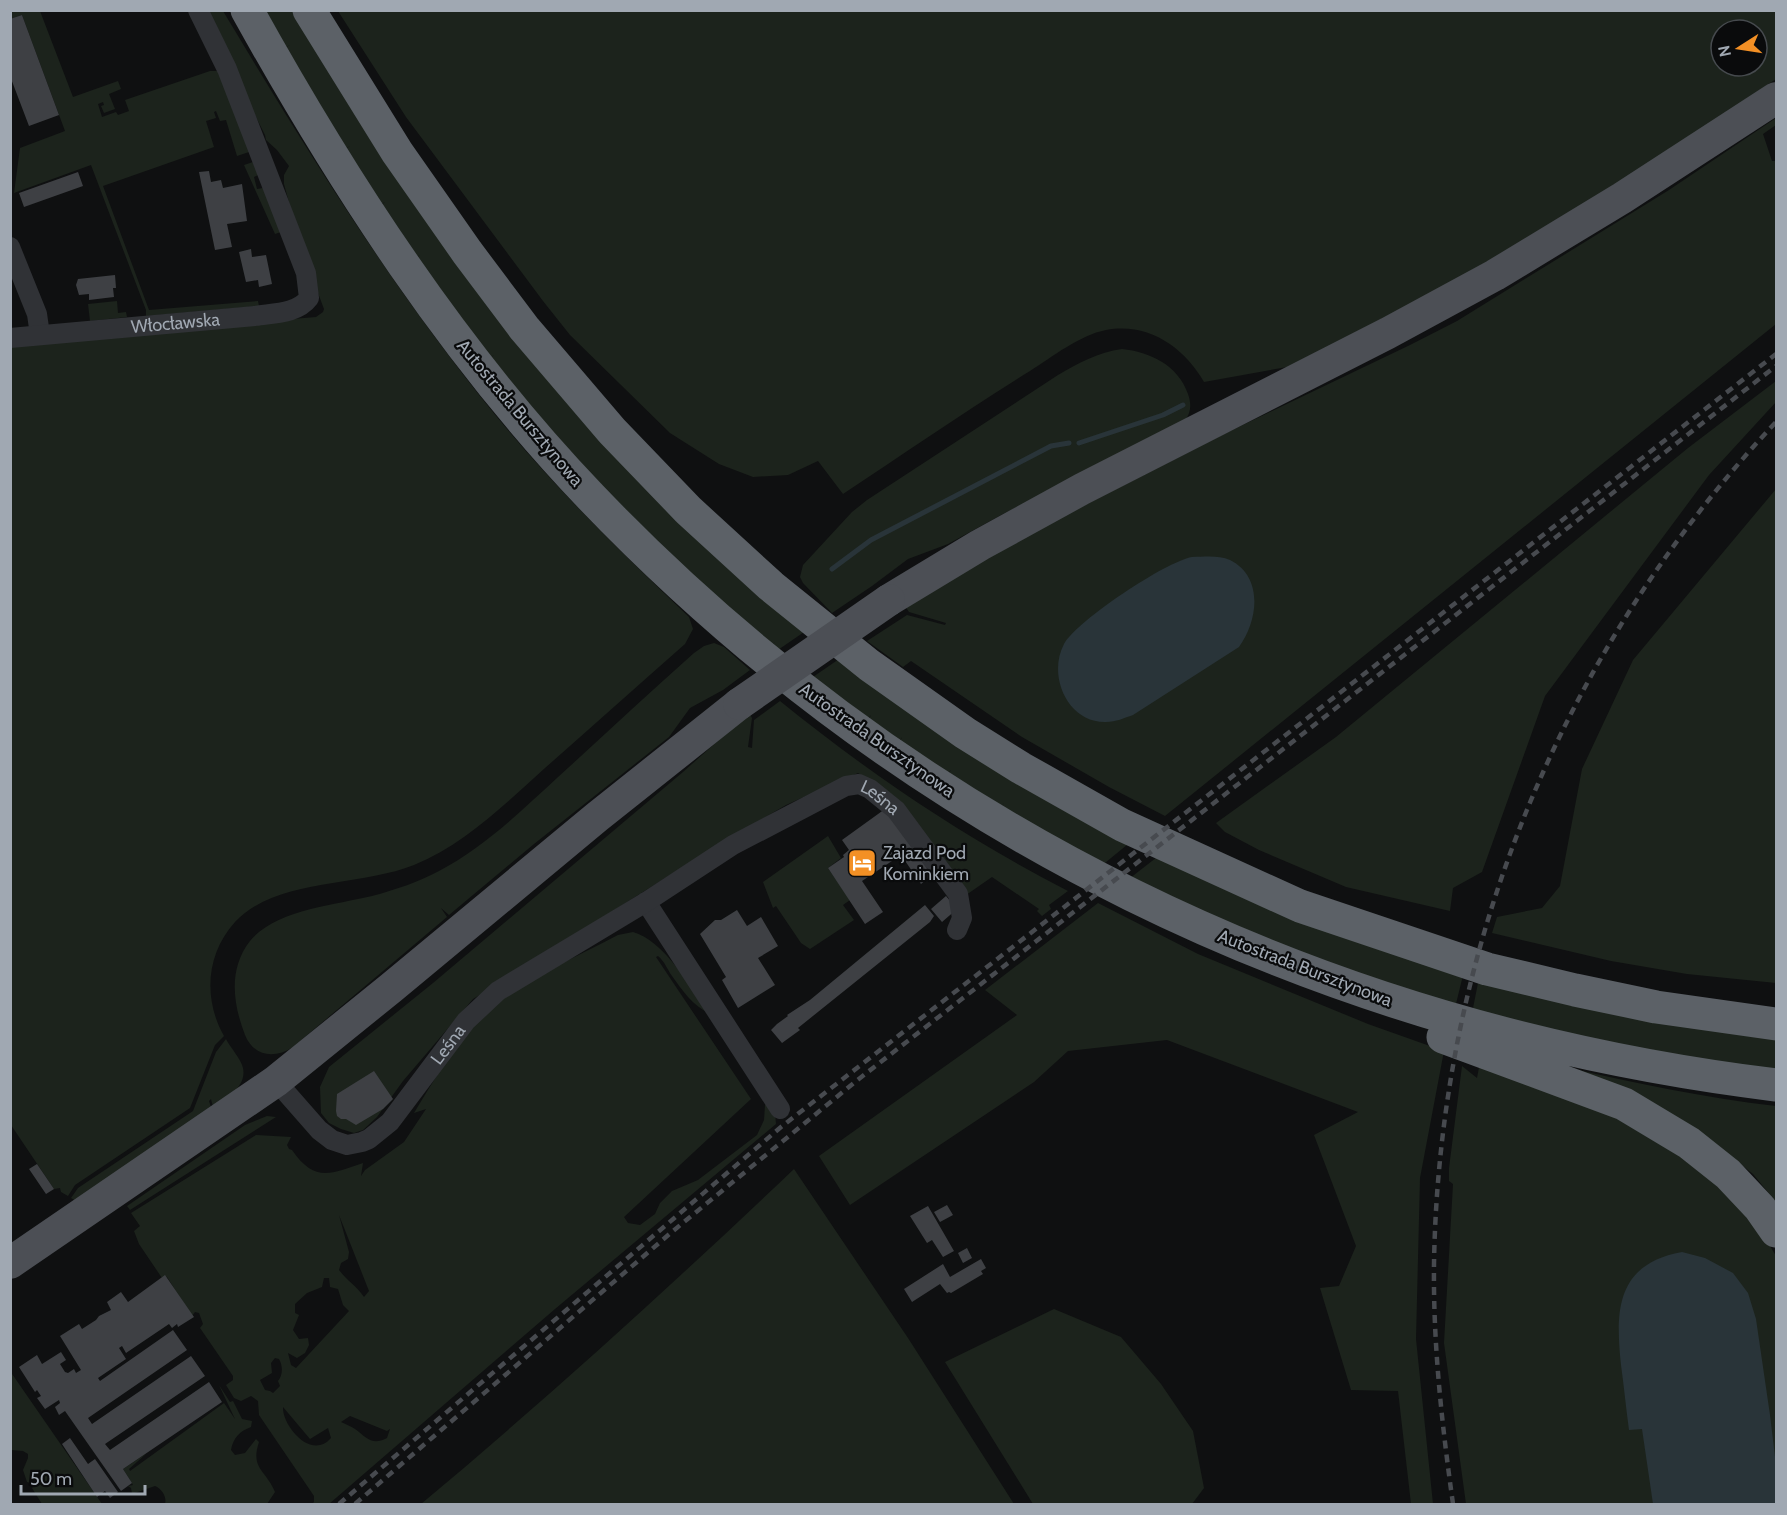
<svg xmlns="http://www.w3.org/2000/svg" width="1787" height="1515" font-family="Cabin,sans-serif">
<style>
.green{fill:#1c231c;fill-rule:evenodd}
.water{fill:#293439}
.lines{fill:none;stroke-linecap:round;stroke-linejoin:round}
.stream{stroke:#293439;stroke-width:5}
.building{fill:#3e4044}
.street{stroke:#303236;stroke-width:20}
.primary{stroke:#4c4f55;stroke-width:32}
.highway{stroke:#5c6167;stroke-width:33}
.rail{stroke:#474a4f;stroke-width:4.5;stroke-dasharray:8 6;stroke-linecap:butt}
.primary-bridge{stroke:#4c4f55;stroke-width:32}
.labels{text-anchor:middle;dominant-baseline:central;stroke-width:4.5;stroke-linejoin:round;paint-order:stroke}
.street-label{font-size:18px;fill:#a0a8b2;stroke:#0a0b0c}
.poi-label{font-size:18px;fill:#a0a8b2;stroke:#0a0b0c;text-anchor:start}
</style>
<rect width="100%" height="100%" fill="#0f1011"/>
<!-- green -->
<path class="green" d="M1776 10V79L1657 159 1487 263 1304 364 1204 382C1184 347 1148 322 1106 330 1080 335 1052 357 1030 371 967 410 905 453 843 494L818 461 788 475 753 477 719 464 670 433 570 335 543 301 406 117 338 11ZM1721 30H1757V66H1721Z
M11 11H40L73 97 118 81 121 89 109 94 115 109 104 113 101 106 104 105 103 102 98 104 102 117 116 112 118 115 129 111 125 100 210 71H221L252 151 237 156 226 120 220 121 216 111 214 112 216 118 206 121 214 147 103 186 149 310 258 301 259 306 146 316V310L91 165 14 193 20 148 65 131 22 15 11 19Z
M203 11H223C307 151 393 290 497 417 556 489 622 553 689 617L693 629 685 644C638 685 592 727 545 768 505 804 465 844 414 865 359 887 276 878 235 922 206 954 203 999 224 1036L215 1045 190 1108 75 1185 68 1196 61 1192 60 1188 54 1189 11 1125 10 343 316 317 323 312 324 309 302 250 284 184V175L289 166 277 150 266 140 265 135Z
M260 11H297L389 160 807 630 775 652 771 647 775 642 771 646 638 528 489 359 494 355 489 358 451 308 456 304 451 308 415 259 420 255 415 258 380 206 385 202 379 205 344 150 350 146 344 149 283 49 290 45 283 48Z
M1776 118V125L1763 134 1772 161H1776V324L1165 816 1109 787 1022 737 911 661 903 667 867 641 907 615 945 625 946 623 909 612 905 606 1034 531 1226 433 1410 345 1457 321 1669 190Z
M253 162 258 175 254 177 257 189 263 188 281 232 275 234 244 165Z
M117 301 118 313 126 312 127 317 90 321 88 304Z
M1122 349C1150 352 1178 365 1188 394 1192 405 1191 415 1182 424L1003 514 948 544 908 559 872 586 832 613 803 583 800 577 803 565 852 512 867 500 1058 375C1079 363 1098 352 1122 349Z
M1776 381V402L1709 475 1545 696 1482 872 1453 888 1450 911 1346 887 1259 850 1225 832 1216 823 1336 737 1688 448Z
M1776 489V983L1687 974 1611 961 1492 933 1497 917 1542 908 1560 886 1582 769 1633 660Z
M714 643 724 647 750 670 723 690 690 708 669 737 534 844 449 915 441 908 447 917 293 1047C275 1059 254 1057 245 1035 233 1004 228 969 250 941 275 910 335 905 372 896 395 890 418 882 439 871 483 848 520 812 557 778 602 737 648 694 694 653L704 646Z
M842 657 1133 840 1100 867 1000 810 1004 803 1000 809 947 776 951 770 946 775 899 744 902 737 898 743 868 721 871 715 867 720 810 679Z
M780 701C870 774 965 838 1068 891L1049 905 1051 909 1042 916 1037 911 1039 909 992 877 956 902 890 795 858 773 786 805 716 846 473 999 403 1081 377 1117 363 1130 354 1133 341 1129 329 1123 321 1113 320 1087 329 1067 433 983 683 772 749 713 752 718 748 747 752 748 754 720Z
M828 836 841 858 828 868 850 900 843 905 854 920 810 949 801 943 776 906 773 908 763 882Z
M1161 854 1464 971 1455 1008 1380 986 1125 882Z
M1098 903 1198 954 1368 1024 1444 1051 1420 1178 1416 1339 1433 1504H1411L1398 1391 1351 1390 1320 1288 1339 1286 1356 1246 1314 1135 1358 1112 1167 1040 1068 1051 1034 1082 850 1205 819 1156 1017 1015 985 990Z
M633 932C663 940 692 988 709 1013 693 1006 682 990 672 976 667 969 665 962 658 956L656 957 751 1099 624 1217 628 1223 640 1225 655 1214 660 1203 672 1191 698 1180 757 1135 764 1120 765 1105 770 1102 775 1113 776 1124 555 1309 329 1504H312L314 1502V1496L259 1415 258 1401 251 1396 241 1401 234 1398 226 1385 233 1380V1376L200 1328 203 1324 199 1313 195 1312 192 1316 167 1277 165 1276 162 1278 139 1244 134 1231 140 1226 131 1213 256 1135 291 1137 287 1145 289 1149 292 1150C315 1183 330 1174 363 1163L361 1176 365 1170 404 1142 426 1109 414 1113C438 1073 464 1030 501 1000 532 976 582 954 618 935ZM339 1215 369 1291 364 1297C357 1286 347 1281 339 1270L341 1263 348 1259 349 1252ZM324 1278H329L330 1287 338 1289 343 1305 349 1311 296 1368 291 1365 288 1353 297 1358 305 1353 309 1345 308 1338 299 1339 293 1330 299 1315 295 1313V1304L307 1293 322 1287ZM275 1358 279 1359C283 1366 283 1375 278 1381L280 1386 273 1393 270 1391 265 1390 260 1380 272 1373 271 1363ZM283 1407 310 1439 328 1428 331 1438C311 1461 282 1425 283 1407ZM350 1416 387 1431 390 1429 387 1438C372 1446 367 1438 355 1429 351 1426 345 1424 341 1422Z
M1479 978 1776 1035V1074L1712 1065 1472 1013Z
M226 1039C230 1047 241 1059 243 1068 247 1087 226 1098 213 1107L211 1099 209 1101 211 1107 76 1201 71 1198 78 1188 193 1111 216 1052Z
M1480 1062 1565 1093 1640 1130 1697 1165 1757 1224 1776 1256V1504H1466L1444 1343 1453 1184 1449 1181V1168L1462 1066 1477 1078Z
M1565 1067C1635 1083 1705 1098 1776 1106V1202L1753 1174 1703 1134Z
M267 1116 276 1117 130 1210 127 1206 245 1125Z
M794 1169 908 1338 1014 1504H421C549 1397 673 1284 794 1169Z
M1054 1309 1121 1337 1161 1384 1193 1431 1204 1488 1192 1504H1033L945 1362Z
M10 1371 102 1504H42L32 1488 34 1486H38L41 1480 38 1479 31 1483 27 1482 23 1470 28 1458V1454L23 1451 11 1450Z
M219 1385 230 1402 233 1401 242 1419 252 1421 251 1427C240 1431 233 1438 231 1450L235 1455 245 1453 256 1439 259 1442C250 1469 266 1470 275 1492L267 1504H165C167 1497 162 1489 155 1486L132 1494 131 1488 128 1486 133 1485 123 1469 147 1453 129 1469 130 1471 224 1403 235 1419Z"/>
<!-- water -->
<path class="water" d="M1192 557C1204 557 1219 555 1230 560 1264 577 1258 621 1239 647L1133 715C1124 718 1116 722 1106 722 1068 723 1047 676 1064 644 1078 620 1165 562 1192 557Z
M1682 1252 1705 1258 1733 1273 1748 1293 1756 1319 1770 1415 1776 1465V1504H1653L1642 1429 1629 1430C1626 1408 1624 1387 1621 1365 1615 1309 1617 1264 1682 1252Z"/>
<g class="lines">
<!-- stream -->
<path class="stream" d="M1079 443 1163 415 1183 405
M832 569 871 540 1051 446 1069 443"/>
</g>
<!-- building -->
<path class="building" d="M22 15 59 115 29 126 10 76V19Z
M209 171 211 182 221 180 223 188 242 184 247 221 227 224 232 247 215 250 199 172Z
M78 172 83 186 24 207 19 193Z
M251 249 252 257 266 255 272 284 259 287 258 280 246 282 239 252Z
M115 275 116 288H113L114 297 89 300V294L79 295 76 285 78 279Z
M885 809 932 875 921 884 901 855 862 881 883 912 865 924 828 868 844 857 843 855 849 850 842 840Z
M946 896 957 909 942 922 931 909Z
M925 905 934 916 930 922 798 1028 800 1030 782 1043 771 1030 777 1024 788 1016 787 1015 810 1000Z
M737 910 747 926 761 917 778 946 758 958 775 985 738 1008 722 980 726 977 700 934 715 920H721Z
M374 1071 393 1099 383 1109 356 1125 346 1119H341L337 1116 336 1111 337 1094Z
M37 1164 54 1189 46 1194 29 1169Z
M947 1205 953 1215 940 1222 934 1212Z
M928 1206 954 1251 943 1257 932 1240 927 1243 910 1216Z
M967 1248 972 1258 963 1263 958 1253Z
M981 1259 986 1268 981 1271 983 1274 951 1293 949 1292 947 1293 940 1284 912 1302 904 1289 943 1264 950 1277Z
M165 1275 194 1317 178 1327 177 1324 172 1328 169 1324 126 1353 122 1346 119 1348 126 1359 98 1378 100 1381 173 1330 187 1350 88 1418 92 1424 191 1356 205 1376 105 1444 110 1450 209 1382 222 1402 123 1469 132 1483 121 1491 65 1411 59 1415 55 1407 60 1403 59 1400 45 1409 37 1398 41 1396 37 1390 35 1392 19 1367 37 1355 42 1364 61 1352 66 1360 60 1364 65 1372 68 1373 74 1369 76 1373 81 1370 60 1336 79 1324 82 1329 96 1320 99 1316 111 1310 107 1302 121 1292 128 1302Z
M70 1438 88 1464 95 1459 118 1492 110 1498 105 1491 97 1497 62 1444Z"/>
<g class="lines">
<!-- street -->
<g class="street">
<path d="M10 247 37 314 40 335"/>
<path id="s1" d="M10 338 255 316C273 313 297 314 309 298L306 273 227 69 198 10"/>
<path d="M646 902 780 1109"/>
<path id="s2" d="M276 1081 319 1130 332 1140 347 1145 362 1142 369 1139 390 1122 466 1021 498 991 646 902 733 845 846 786 859 784 870 789 896 810 958 894 962 918 957 930"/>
</g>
<!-- primary -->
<path class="primary" d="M889 600 980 545 1082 489 1388 333 1495 275 1622 198 1776 98
M10 1263 276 1081 391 988 597 817 739 704"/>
<!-- highway -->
<path class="highway" d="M247 10C343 183 454 354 591 497 910 830 1319 1029 1776 1085
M309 10 397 152 467 252 524 328 612 431 688 510 771 586 869 665 965 733 1021 768 1122 825 1300 906 1487 969 1575 990 1656 1007 1776 1024
M1443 1037 1624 1104 1689 1143 1728 1174 1760 1208 1776 1231"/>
<!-- rail -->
<path class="rail" d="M339 1504 781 1127 1776 354
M355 1504 673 1231 855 1082 1776 366
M1453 1504C1442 1425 1433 1345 1434 1264 1439 950 1562 650 1776 422"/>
<!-- primary-bridge -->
<path class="primary-bridge" d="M739 704 889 600"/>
</g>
<!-- icons -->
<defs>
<g id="hotel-square" transform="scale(1.5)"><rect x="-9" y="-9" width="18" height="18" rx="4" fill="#f39025" stroke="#0a0b0c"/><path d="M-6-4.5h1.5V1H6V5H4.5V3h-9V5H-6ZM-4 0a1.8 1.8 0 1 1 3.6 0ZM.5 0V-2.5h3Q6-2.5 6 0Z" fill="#fff"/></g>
</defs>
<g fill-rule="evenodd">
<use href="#hotel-square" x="862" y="863"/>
</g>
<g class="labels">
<!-- street labels -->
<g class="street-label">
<text stroke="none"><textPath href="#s1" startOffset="166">Włocławska</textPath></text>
<text transform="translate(520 413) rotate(50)">Autostrada Bursztynowa</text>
<text transform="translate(877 740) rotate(35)">Autostrada Bursztynowa</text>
<text stroke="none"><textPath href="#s2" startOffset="760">Leśna</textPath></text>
<text transform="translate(1305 968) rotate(21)">Autostrada Bursztynowa</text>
<text stroke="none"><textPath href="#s2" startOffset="244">Leśna</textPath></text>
</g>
<!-- poi labels -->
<g class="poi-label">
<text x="883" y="853">Zajazd Pod<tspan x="883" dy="21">Kominkiem</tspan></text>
</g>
</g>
<!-- border -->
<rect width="1787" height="1515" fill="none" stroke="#a0a8b2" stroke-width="24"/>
<!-- north arrow -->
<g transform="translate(1739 48) rotate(258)"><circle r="28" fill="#0a0b0c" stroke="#464a4e" stroke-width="1.5"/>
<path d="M0-4.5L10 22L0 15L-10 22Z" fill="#f39025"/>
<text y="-9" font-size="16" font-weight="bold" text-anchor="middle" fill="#a0a8b2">N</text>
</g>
<!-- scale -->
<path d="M21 1485v9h124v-9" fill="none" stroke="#a0a8b2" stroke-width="3"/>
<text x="30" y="1485" font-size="18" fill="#a0a8b2" stroke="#0a0b0c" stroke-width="4.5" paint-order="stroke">50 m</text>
</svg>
